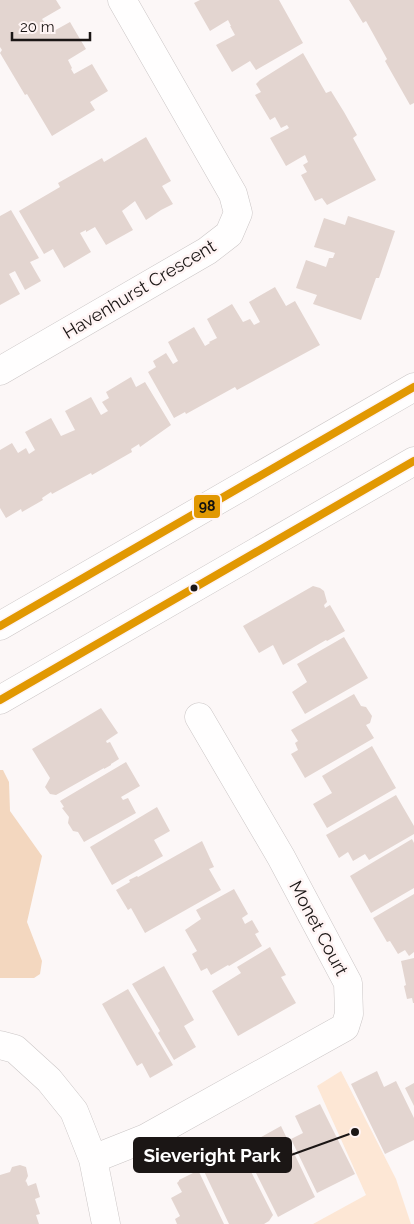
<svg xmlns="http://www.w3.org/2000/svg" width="414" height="1224" font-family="Raleway,sans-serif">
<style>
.green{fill:#fde7d5}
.forest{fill:#f3d7bf}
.building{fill:#e3d5d0}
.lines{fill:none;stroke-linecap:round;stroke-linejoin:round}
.street-casing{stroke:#cbc6c6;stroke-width:29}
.primary-casing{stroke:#cbc6c6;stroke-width:29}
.street{stroke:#fffefe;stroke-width:28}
.primary{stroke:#fffefe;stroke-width:28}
.bus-1-casing{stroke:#fff4f4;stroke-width:11}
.bus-1{stroke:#e19802;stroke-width:8}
.bus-dot{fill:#1b1615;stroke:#fff4f4;stroke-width:2}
.labels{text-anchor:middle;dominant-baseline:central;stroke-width:5;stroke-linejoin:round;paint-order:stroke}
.street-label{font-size:18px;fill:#1b1615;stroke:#fff4f4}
.leader{fill:none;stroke:#1b1615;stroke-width:2}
.callout-dot{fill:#1b1615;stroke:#fff4f4;stroke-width:2}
.callout{fill:#1b1615;stroke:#1b1615;stroke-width:2}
.callout-label{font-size:19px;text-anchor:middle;font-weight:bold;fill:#fff}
.line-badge{stroke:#fff4f4;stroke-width:2}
.pale-badge-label{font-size:14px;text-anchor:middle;font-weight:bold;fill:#111}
</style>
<rect width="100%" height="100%" fill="#fcf7f7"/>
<!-- green -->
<path class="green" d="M341 1071 396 1179 411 1224H313L366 1195 317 1086Z"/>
<!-- forest -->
<path class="forest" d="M0 770H3L9 782 10 811 42 856 27 922 42 961 40 974 34 978H0Z"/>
<!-- building -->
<path class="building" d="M0 0H56L61 8 42 19 52 32 70 22 77 34 86 49 68 60 72 68 71 69 74 74 92 64 108 91 90 102 95 110 52 136 27 94 25 95 0 53 2 50 0 47Z
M200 0H279L303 43 256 70 250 61 232 72 216 45 235 35 230 26H231L228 20 210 31 194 3Z
M349 0H414V103L410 105 385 61 387 59 376 39 366 21 363 23Z
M303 53 326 93 331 91 344 112 357 135 353 138 376 180 327 205 322 198 315 201 301 175 307 172 303 165 308 162 305 155 286 166 270 138 289 128 287 125 281 128 275 117 270 120 255 95 261 92 256 84 260 80Z
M146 137 171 181 162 186 173 204 161 210 146 220 135 201 122 211 133 230 106 245 95 227 86 232V230L80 233 91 252 64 268 53 249 44 254 19 211 60 187 58 183 102 158 104 162Z
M11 210 39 258 30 262 41 281 25 290 15 271 9 274 20 294 0 305V216Z
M348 216 395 231 379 278H376L361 320 313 304 317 295 296 288 306 260 326 267 329 258H333L335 253 314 247 324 218 345 225Z
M275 287 286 306 295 301 320 345 237 390 235 387 186 414 185 412 174 418 148 372 156 367 153 361 166 353 173 364 178 361 168 342 194 327 205 346 210 343 209 342 217 338 207 319 232 304 243 322 250 319 254 325 260 322 249 302Z
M131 377 136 387 145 382 171 425 140 447 139 444 131 449 132 452 92 475 91 473 52 494 51 492 42 498 43 500 22 512 21 509 6 518 0 508V450L12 443 18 453 26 448 29 454 35 450 25 432 51 418 61 436 75 430 65 411 91 397 101 415 108 411 102 402 109 398 106 392Z
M313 586 320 588 324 591 327 602 324 605 325 608 330 605 345 631 327 641 326 640 283 665 273 645 259 653 243 626Z
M344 637 368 678 305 714 292 692 307 682 297 664Z
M354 694 361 706 366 707 372 716 370 723 366 725 374 738 305 778 291 754 298 750 295 743 298 741 291 730Z
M101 708 118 733 106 741 107 743 110 742 119 759 111 764V765L104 769V768L56 795 50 794 45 787 50 778 32 749Z
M372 746 396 788 327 828 313 804 332 793 322 776Z
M126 762 140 786 121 797 123 800 128 798 136 813 84 842 78 832 73 831 68 823 69 817 62 808 64 807 60 801Z
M396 795 414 826V834L369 860 365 854 353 861 348 852 339 858 326 835Z
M157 807 170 831 154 840 163 856 112 885 90 847Z
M412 839 414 843V888L371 913 350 876Z
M202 841 214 867 209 869 221 890 145 933 131 908 128 910 116 890 130 882 129 880 137 876 138 877Z
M234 889 248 914 242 918 245 924 252 920 259 932 255 934 262 946 229 966 228 965 211 975 207 968 201 971 192 954 197 951 185 930 201 919 196 910Z
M414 894V952L409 956 405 950 398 954 390 941 387 942 373 918Z
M270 947 286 975 281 977 296 1003 238 1036 212 991 241 973 237 967Z
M414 958V1003H413L412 998 407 999 404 986 406 985 401 961Z
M164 966 194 1020 184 1026 196 1047 174 1060 158 1033 160 1031 132 984Z
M128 989 173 1065 150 1078 142 1063 137 1066 102 1004Z
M377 1071 384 1087 396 1081 414 1118V1140L385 1154 351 1084Z
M414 1083V1106L405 1088Z
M320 1104 355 1174 317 1193 291 1139 303 1133 295 1116Z
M281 1126 315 1197 278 1217 243 1147Z
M242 1154 273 1215 269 1221 264 1224H229L202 1167 220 1158 223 1164Z
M20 1165 26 1167 28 1176 25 1182 26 1181 28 1186 36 1183 40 1197 35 1199 40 1214 36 1215 39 1224H0V1175L10 1172 12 1167Z
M195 1172 196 1173 199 1172 224 1224H177L175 1219 180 1216 171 1198 182 1192 177 1183 179 1181V1180Z"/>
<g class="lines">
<!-- street casing -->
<g class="street-casing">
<path id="street" d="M0 371 207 251 229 234 238 213 233 194 122 0
M0 1045 15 1049 49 1080 74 1111 93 1159 106 1224
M93 1159 146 1138 345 1027 349 1014 348 983 281 857 199 717"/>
</g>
<!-- primary casing -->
<g class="primary-casing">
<path id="primary" d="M0 626 414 387
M0 700 414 461"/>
</g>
<!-- street -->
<use href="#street" class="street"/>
<!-- primary -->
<use href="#primary" class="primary"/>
<!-- bus-1 casing -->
<g class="bus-1-casing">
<path id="bus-1" d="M0 626 414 387
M0 700 414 461"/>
</g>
<!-- bus-1 -->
<use href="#bus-1" class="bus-1"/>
</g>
<!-- markers -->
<circle class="bus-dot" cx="194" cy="588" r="4.5"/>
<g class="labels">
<!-- street labels -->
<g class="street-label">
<text transform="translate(139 289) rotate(-31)">Havenhurst Crescent</text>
<text transform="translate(319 928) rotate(62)">Monet Court</text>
</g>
</g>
<!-- callouts -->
<path class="leader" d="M355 1132L291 1155"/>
<circle class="callout-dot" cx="355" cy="1132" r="5"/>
<rect class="callout" x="134" y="1138" width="157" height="34" rx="5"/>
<g class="callout-label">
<text x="212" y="1162">Sieveright Park</text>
</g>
<rect class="line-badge" x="193" y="494" width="28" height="25" rx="5" fill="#e19802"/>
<g class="pale-badge-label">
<text x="207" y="511">98</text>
</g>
<!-- scale -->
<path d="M12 32v8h78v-8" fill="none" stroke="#1b1615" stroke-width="2.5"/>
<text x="20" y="32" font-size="15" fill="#1b1615" stroke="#fff4f4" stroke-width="4" paint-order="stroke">20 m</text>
</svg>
